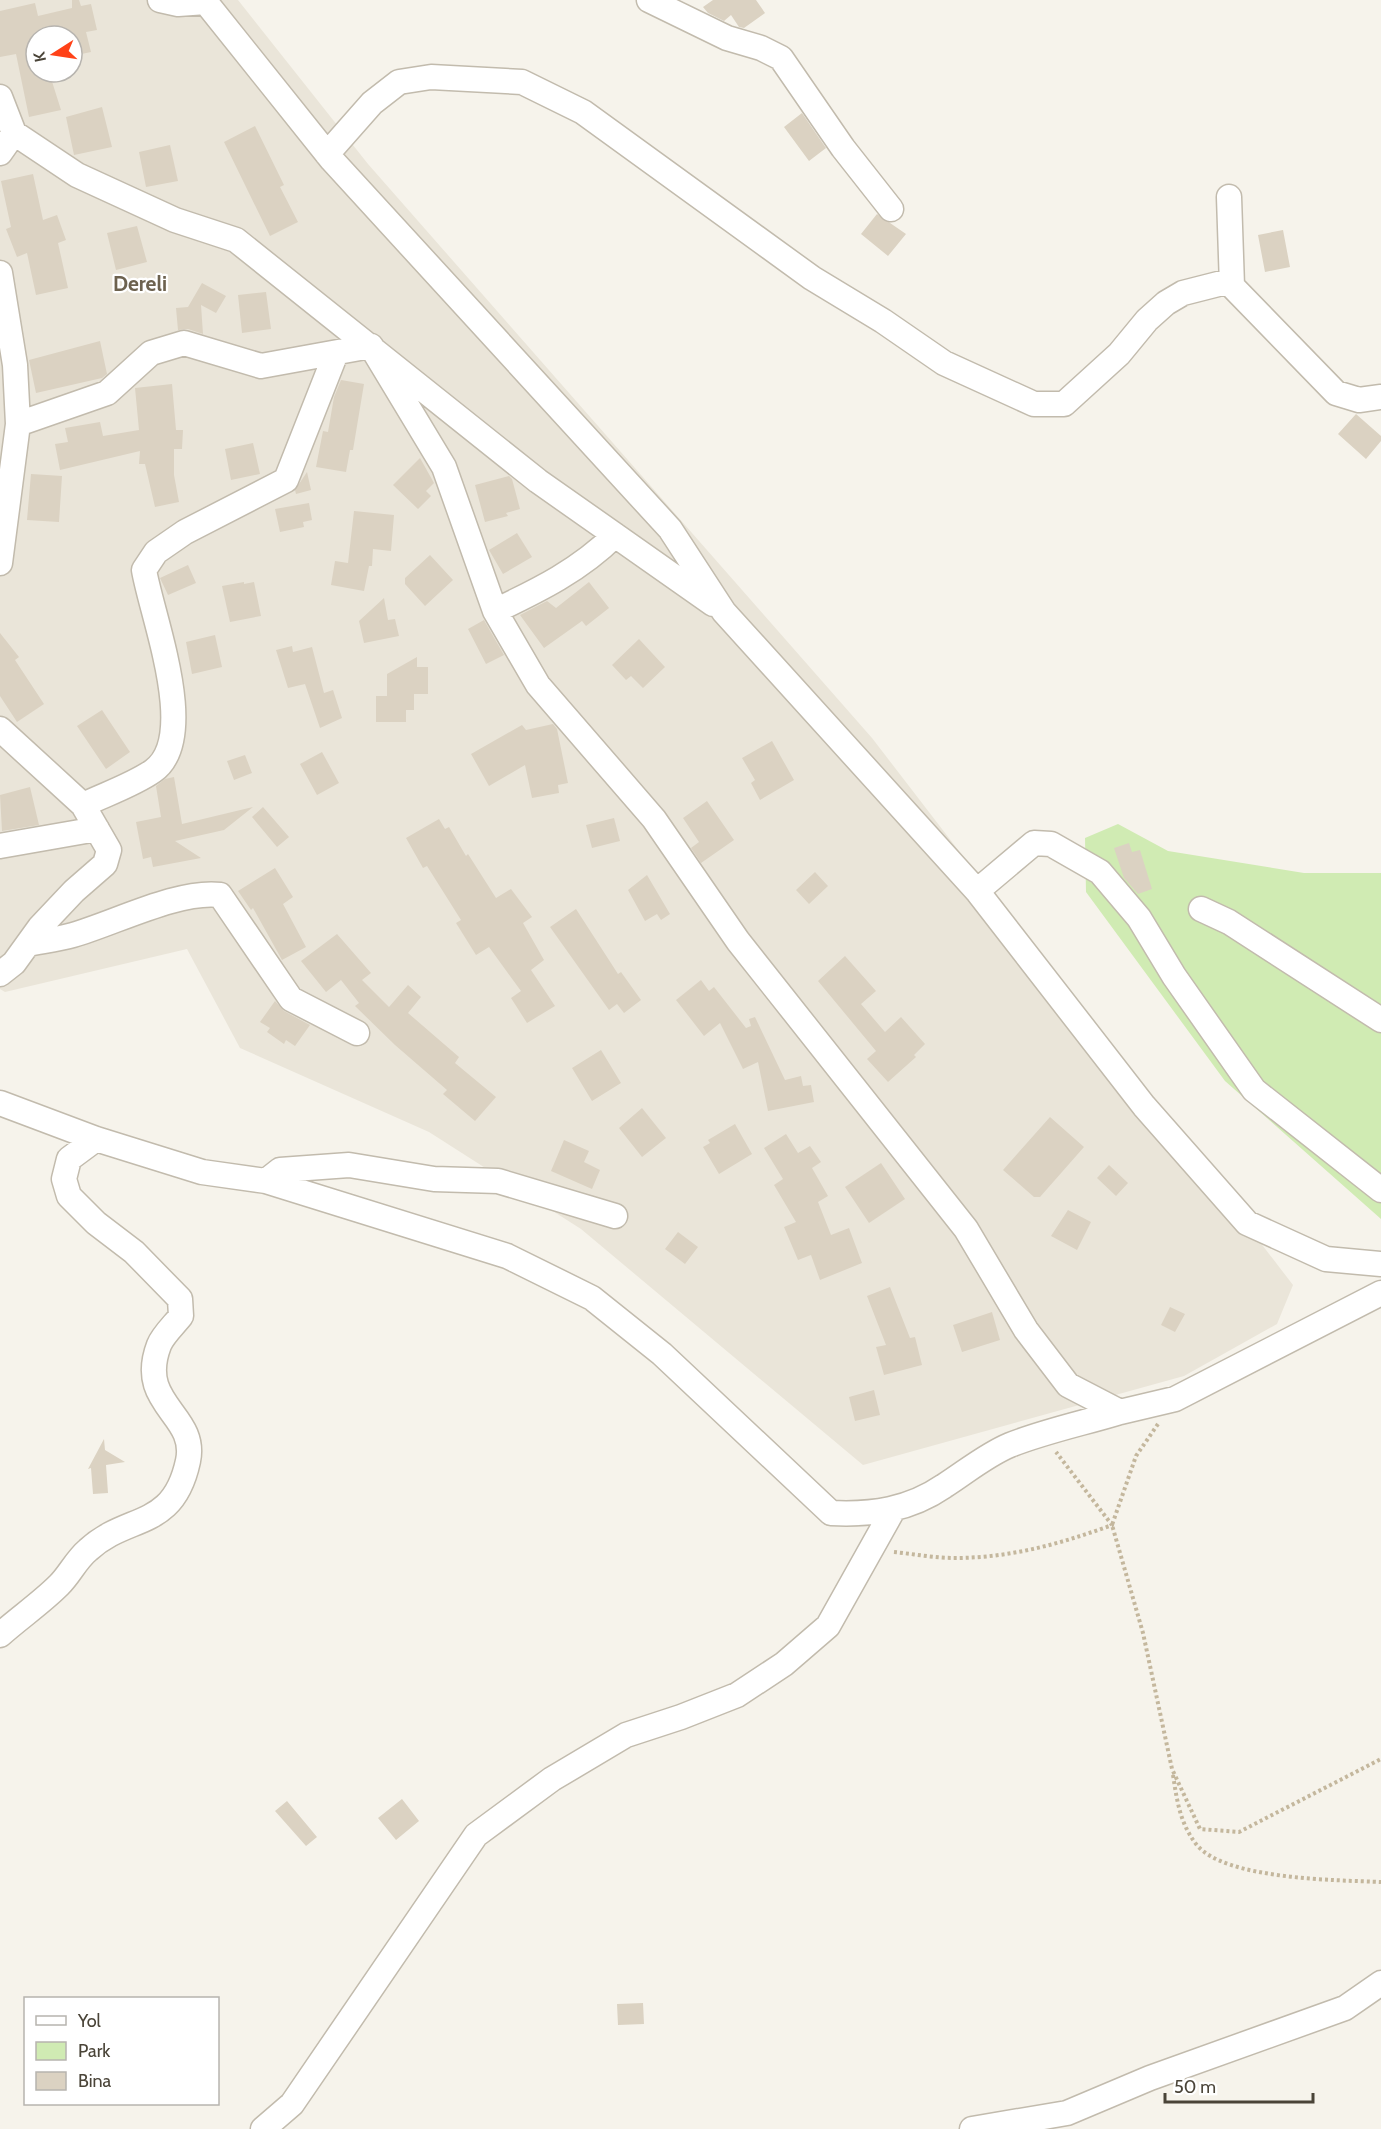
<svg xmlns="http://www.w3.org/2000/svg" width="1381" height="2129" font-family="Cabin,sans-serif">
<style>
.residential{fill:#eae5d9;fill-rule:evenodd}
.green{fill:#d0ebb3}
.building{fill:#dbd2c2}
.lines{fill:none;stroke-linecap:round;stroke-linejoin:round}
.minor-casing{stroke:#c2bbad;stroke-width:27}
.path{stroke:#c4b79d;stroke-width:4;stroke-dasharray:3 3;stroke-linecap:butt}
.minor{stroke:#fff;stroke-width:24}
.labels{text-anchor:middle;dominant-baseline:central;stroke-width:4.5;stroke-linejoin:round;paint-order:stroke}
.quarter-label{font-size:21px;font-weight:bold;fill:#6d624f;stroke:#fff}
</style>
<rect width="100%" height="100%" fill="#f6f3eb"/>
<!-- residential -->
<path class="residential" d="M0 0H238L368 164 872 738 1293 1285 1277 1324 1184 1376 863 1465 581 1229 429 1132 240 1048 187 949 5 992 0 989ZM36 36H72V72H36Z"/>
<!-- green -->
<path class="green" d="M1118 824 1168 851 1304 873H1381V1219L1225 1081 1086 892 1085 838Z"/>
<!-- building -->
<path class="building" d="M72 0H79L81 6 91 4 97 30 86 32 91 52 72 56V36H36V72H49L61 110 29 117 16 54 0 57V11L35 3 38 16 72 8Z
M713 0H756L765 13 744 28 739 27 731 15 724 21 708 13 703 7Z
M102 107 112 147 74 155 66 117Z
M802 113 826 148 809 161 784 127Z
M255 126 284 185 280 187 298 222 270 236 224 142Z
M170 145 178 181 146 187 139 152Z
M33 174 43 220 57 215 66 240 58 243 68 288 36 295 27 253 17 257 6 229 11 227 1 181Z
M877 214 906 234 888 256 861 234Z
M137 226 147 262 116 270 107 233Z
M1283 230 1290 267 1265 272 1258 235Z
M202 283 226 296 216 313 201 305 203 334 188 329 178 330 176 308 188 307Z
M266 292 271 329 242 333 238 295Z
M100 341 107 374 102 378 36 393 29 360Z
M341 380 364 384 353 450H350L346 472 316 467 323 431 328 432 334 397Z
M172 384 176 430H183L182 449H174V475L179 502 155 507 145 464H139L140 451 60 470 55 444 68 442 65 428 100 422 103 436 139 430 135 388Z
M1356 414 1381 436V441L1366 459 1338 434Z
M253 443 260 474 231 480 225 449Z
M420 458 434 483 426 491 431 496 418 509 393 485Z
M307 472 311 490 296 494 295 490Z
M31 474 62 476 59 522 27 520Z
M509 476 512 479 520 509 506 513 508 516 485 522 475 485Z
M309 503 312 520 303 522 304 527 280 532 275 509Z
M354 511 394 515 391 551 373 549 372 566H369L364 591 331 585 335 561 348 563Z
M517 533 532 557 503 574 489 550Z
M430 555 453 580 425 606 405 584V578Z
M188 565 196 583 168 595 160 578Z
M244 582V584L254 582 261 616 230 622 222 586Z
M589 582 609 608 586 626 582 621 544 648 520 615 547 601 556 608Z
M384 598 388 620 395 619 399 636 364 643 359 621Z
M484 620 504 655 486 664 468 629Z
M0 633 19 657 15 660 44 704 17 722 0 696Z
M215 635 222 667 192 674 186 642Z
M639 639 665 667 643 688 631 676 626 680 612 665Z
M292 646 293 652 312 647 324 693 333 690 342 718 320 728 305 684 288 688 276 650Z
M417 657V667H428V694H414V710H406V722H376V696H387V674Z
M102 710 130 752 106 769 77 726Z
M553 724 557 729 568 783 558 785 559 793 532 798 525 765 489 786 471 754 522 725 526 730Z
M772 741 794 780 760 800 751 783 755 780 742 758Z
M322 752 339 783 317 795 300 764Z
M245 755 252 773 234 780 227 761Z
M174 777 182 824 253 807 224 830 175 841 201 858 153 867 151 857 143 859 136 822 161 817 156 786 165 779Z
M30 787 39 825 2 831 0 795Z
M707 801 734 840 701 863 691 848 699 842 683 818Z
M263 807 289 837 277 847 252 817Z
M614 818 620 841 592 848 586 825Z
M439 819 445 829 449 827 466 856 468 854 496 898 511 889 532 917 523 923 544 960 531 970 555 1006 527 1023 511 998 521 991 489 947 476 955 456 923 461 920 427 866 423 868 406 838Z
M1129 843 1132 852 1140 850 1152 889 1138 894 1124 878 1114 848Z
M275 868 293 897 283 904 306 947 282 960 253 908 251 910 238 891Z
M815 872 828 886 809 904 796 890Z
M647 875 670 914 661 920 657 914 645 921 628 890Z
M576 909 618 974 621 972 641 1000 624 1013 617 1004 609 1010 550 927Z
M337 934 371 973 362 980 389 1007 408 985 421 997 408 1013 459 1057 455 1063 496 1097 475 1121 443 1094 447 1090 395 1045 355 1006 359 1003 341 980 326 992 301 961Z
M845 956 876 991 861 1004 885 1032 901 1017 925 1044 914 1055 916 1057 888 1082 867 1059 876 1051 818 981Z
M701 980 709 991 714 987 746 1028 751 1026 749 1019 755 1017 785 1080 801 1076 803 1086 811 1085 814 1102 768 1111 758 1062 743 1069 720 1023 704 1036 676 1000Z
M275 1001 284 1011 310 1025 295 1046 286 1040 284 1044 267 1032 270 1028 260 1022Z
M601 1050 621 1083 592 1101 572 1068Z
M642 1108 666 1138 642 1157 619 1128Z
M1050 1117 1084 1147 1040 1197H1034L1003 1170Z
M735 1124 752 1154 719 1174 703 1147 710 1143 708 1140Z
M786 1134 798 1153 810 1146 821 1162 812 1168 828 1196 818 1202 831 1235 849 1228 862 1263 820 1280 811 1255 798 1260 784 1227 796 1222 774 1185 783 1179 764 1148Z
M564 1140 589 1151 584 1162 600 1170 592 1189 551 1171Z
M881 1163 905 1199 869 1223 845 1187Z
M1109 1165 1128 1183 1116 1196 1097 1178Z
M1068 1210 1091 1222 1077 1250 1051 1236Z
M678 1232 698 1247 685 1264 665 1249Z
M890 1287 910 1338 915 1337 922 1365 884 1375 876 1347 886 1345 867 1296Z
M1170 1307 1185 1314 1175 1332 1161 1325Z
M992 1312 1000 1340 962 1352 953 1325Z
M874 1390 880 1415 855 1421 849 1397Z
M104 1439 105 1450 125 1462 106 1465 108 1493 93 1494 91 1468 88 1469Z
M402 1799 419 1821 396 1840 378 1818Z
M287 1801 317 1837 306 1846 275 1811Z
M643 2003 644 2024 618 2025 617 2004Z"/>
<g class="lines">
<!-- minor casing -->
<g class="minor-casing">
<path id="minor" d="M160 0 178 4 206 2
M204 0 332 160 670 529 724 612 977 891 1144 1106 1247 1223 1326 1259 1381 1264
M649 0 727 38 761 48 781 58 843 148 891 209
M0 97 14 133 77 175 175 220 236 240 538 481 713 604
M0 153 14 133
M327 154 372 103 399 82 431 77 522 82 583 112 812 278 883 321 944 363 1034 404H1064L1119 354 1147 320 1166 303 1183 293 1230 281
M1229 197 1232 286 1336 393 1359 400 1381 397
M0 273 15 365 18 424 0 563
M18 424 107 393 151 353 184 343 261 366 371 346 444 467 495 611 538 685 654 819 738 941 966 1229 1026 1330 1068 1385 1120 1412 1175 1399 1381 1293
M495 611C539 590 580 570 615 535
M0 729 83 805 109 850 105 864 74 891 40 927 14 963 0 974
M83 805C106 794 133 785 153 771 200 738 152 617 144 570L156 552 185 532 286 480 336 353
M0 846 97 829
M977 891 1034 843 1051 844 1100 872 1139 918 1174 976 1254 1090 1381 1190
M1201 909 1229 922 1381 1020
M28 944C43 941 59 939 73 935 115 923 178 890 220 895L291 999 357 1033
M0 1103 96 1139 202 1172 266 1181 507 1256 592 1298 662 1354 831 1513C872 1515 909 1510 944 1486 966 1472 986 1455 1010 1445 1045 1431 1084 1423 1120 1412
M266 1181 280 1170 349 1165 434 1179 498 1181 615 1216
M0 1635C19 1618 41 1603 59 1585 70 1574 76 1560 88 1550 128 1513 173 1531 188 1461 198 1414 136 1405 159 1345 163 1335 174 1325 181 1316L180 1299 134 1252 96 1223 69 1196 64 1179 69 1159 96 1139
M263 2129 292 2104 476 1835 552 1779 626 1735 681 1717 737 1695 784 1664 828 1626 893 1510
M972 2129 1067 2113 1150 2078 1345 2008 1381 1983"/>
</g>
<!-- path -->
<path class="path" d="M1158 1424 1136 1456 1112 1525 1143 1633 1172 1769 1200 1829 1239 1832 1381 1759
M894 1552C914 1554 935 1558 954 1558 1010 1558 1060 1544 1112 1525L1056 1452
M1173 1775C1177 1801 1180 1823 1196 1844 1224 1880 1338 1880 1381 1882"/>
<!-- minor -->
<use href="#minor" class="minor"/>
</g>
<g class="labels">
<!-- quarter labels -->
<g class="quarter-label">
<text x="140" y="283">Dereli</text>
</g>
</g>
<!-- legend -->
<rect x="24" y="1997" width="195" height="108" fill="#ffffff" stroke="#b7b4af" stroke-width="1.5"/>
<rect x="36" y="2016" width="30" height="9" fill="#ffffff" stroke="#b7b4af" stroke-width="1.5"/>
<text x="78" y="2027" font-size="18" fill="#4a4438">Yol</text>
<rect x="36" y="2042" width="30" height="18" fill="#d0ebb3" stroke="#b7b4af" stroke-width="1.5"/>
<text x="78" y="2057" font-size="18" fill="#4a4438">Park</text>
<rect x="36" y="2072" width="30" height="18" fill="#dbd2c2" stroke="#b7b4af" stroke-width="1.5"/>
<text x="78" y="2087" font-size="18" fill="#4a4438">Bina</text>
<!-- north arrow -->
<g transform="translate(54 54) rotate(258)"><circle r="28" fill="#ffffff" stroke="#b7b4af" stroke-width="1.5"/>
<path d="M0-4.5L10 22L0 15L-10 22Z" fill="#ff4218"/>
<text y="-9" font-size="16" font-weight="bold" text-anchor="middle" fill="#4a4438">K</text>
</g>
<!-- scale -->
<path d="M1165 2093v9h148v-9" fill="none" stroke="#4a4438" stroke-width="3"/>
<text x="1174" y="2093" font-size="18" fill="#4a4438" stroke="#ffffff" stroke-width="4.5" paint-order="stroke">50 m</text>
</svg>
